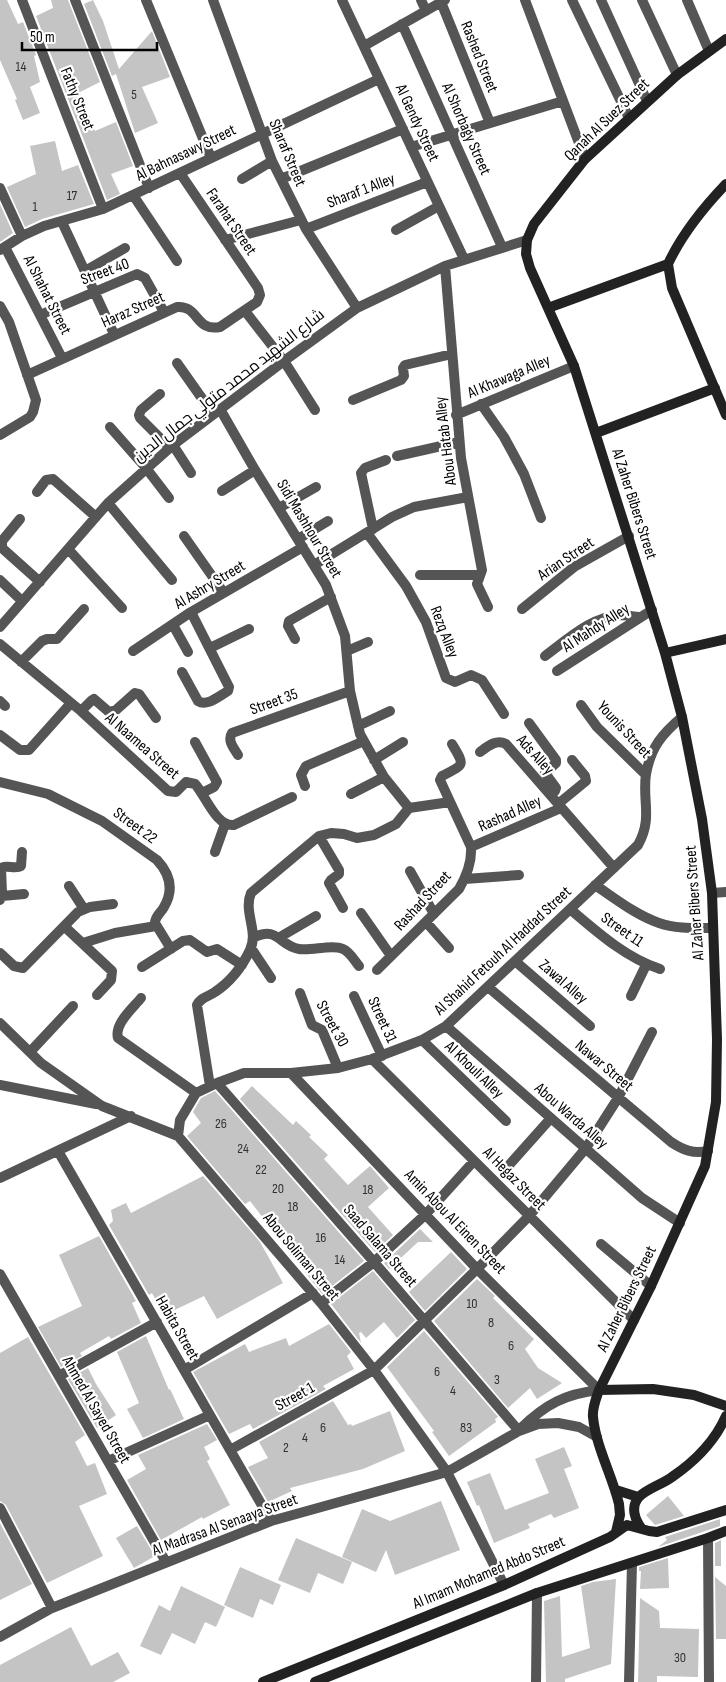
<svg xmlns="http://www.w3.org/2000/svg" width="726" height="1682" font-family="'Sofia Sans Condensed',Cairo,sans-serif">
<style>
.building{fill:#c4c4c4}
.lines{fill:none;stroke-linecap:round;stroke-linejoin:round}
.street{stroke:#555;stroke-width:10}
.secondary{stroke:#222;stroke-width:10}
.labels{text-anchor:middle;dominant-baseline:central;stroke-width:4.5;stroke-linejoin:round;paint-order:stroke}
.number-label{font-size:14px;fill:#313131}
.street-label{font-size:16px;fill:#000;stroke:#fff}
</style>
<rect width="100%" height="100%" fill="#fff"/>
<!-- building -->
<path class="building" d="M0 0H7L18 24 23 22 36 55 34 56 40 82 30 87 40 113 23 120 15 100 17 99 0 60Z
M51 0H68L100 82 80 92 95 131 116 122 133 166 111 174 120 194 107 200 36 16 53 8Z
M93 0 103 21 119 69 152 31 170 77 142 87 158 123 135 133 116 74 112 76 84 4Z
M55 141 62 171 78 165 94 204 42 219 25 227 7 187 36 174 30 146Z
M0 204 13 233 0 242Z
M252 1086 293 1125 296 1121 311 1135 309 1137 328 1155 324 1159 348 1185 370 1166 389 1188 368 1207 393 1235 375 1252 240 1099Z
M215 1091 364 1261 322 1294 250 1201 245 1204 187 1136 201 1123 193 1112 201 1098Z
M203 1176 260 1242 283 1283 217 1319 204 1296 164 1315 152 1293 149 1295 109 1225 113 1221 111 1210 126 1203 131 1213Z
M420 1229 433 1242H418L389 1269 384 1263Z
M99 1236 136 1301 132 1303 141 1323 111 1339 109 1336 80 1353 82 1356 61 1367 38 1327 82 1306 59 1255Z
M451 1252 467 1269 425 1311 409 1292Z
M373 1271 415 1320 397 1338 384 1322 366 1338 361 1332 359 1333 361 1343 331 1304Z
M477 1279 495 1296 493 1298 534 1339 525 1349 538 1368 562 1383 537 1399 530 1388 508 1408 434 1321Z
M329 1324 351 1352 347 1356 354 1369 323 1386 326 1389 253 1429 250 1424 229 1434 193 1372 245 1344 249 1352 286 1338 289 1346Z
M424 1331 498 1417 495 1419 496 1422 449 1456 432 1432 434 1431 387 1367Z
M146 1336 169 1390 170 1389 184 1419 143 1438 127 1409 139 1403 117 1352Z
M28 1337 85 1435 75 1442 87 1466 95 1463 107 1494 79 1506 103 1556 47 1583 6 1505 0 1501V1353Z
M88 1368 96 1384 116 1415 97 1428 68 1379Z
M333 1401 348 1425 351 1424 352 1426 390 1411 405 1451 363 1469 290 1488 292 1491 268 1502 248 1467 268 1458 259 1442Z
M207 1424 217 1440 204 1447 210 1459 207 1461 230 1505 203 1519 202 1517 161 1540 127 1480 146 1469 138 1455Z
M564 1447 572 1466 564 1469 579 1508 554 1518 551 1514 528 1524 530 1528 494 1543 479 1505 477 1506 467 1482 490 1473 505 1510 549 1493 535 1459Z
M668 1496 684 1516 655 1525 646 1515Z
M441 1501 460 1550 395 1575 386 1550 376 1572 342 1557 362 1509 390 1521Z
M720 1519V1526L658 1547 667 1540 665 1537Z
M0 1523 32 1584 0 1600Z
M137 1526 155 1556 134 1568 116 1538Z
M296 1538 352 1562 343 1584 318 1573 310 1593 278 1580Z
M721 1540V1566H715V1543Z
M668 1558 669 1588 640 1589 641 1571H639V1567Z
M240 1567 281 1585 273 1605 260 1599 253 1618 224 1605Z
M715 1577 726 1586V1639H716Z
M616 1579 611 1664 565 1679V1682H546L544 1601 560 1596 562 1657 590 1648 581 1586 593 1582Z
M181 1586 225 1607 216 1627 205 1622 195 1644 172 1633 161 1655 140 1646 159 1605 170 1611Z
M640 1598 659 1611 660 1628 699 1629 698 1677 657 1676V1682H638Z
M71 1627 91 1666 118 1652 130 1673 113 1682H0V1665Z"/>
<g class="lines">
<!-- street -->
<path class="street" d="M22 0 103 209
M75 0 149 188
M146 0 211 158
M213 0 272 161 306 229 357 308
M342 0 464 259
M421 0 426 11
M525 0 585 159
M572 0 629 118
M601 0 647 101
M642 0 677 75
M687 0 709 51
M441 2 490 123
M402 24 502 247
M364 46 445 0
M411 147 563 101
M242 179 272 161
M281 179 403 129
M0 188 22 236
M133 195 177 261
M62 222 114 334
M306 229 427 182
M396 230 439 206
M225 240 301 220
M5 247 62 358
M0 250 22 236 44 226 103 209 379 79
M445 266 461 458 481 565 482 570 477 584 488 607
M85 271 125 248
M0 306 9 322 36 400 33 412 30 417 0 435
M245 311 284 361 315 410
M40 315 137 274 145 278 164 312
M177 363 213 414
M27 375 177 307C199 305 195 332 220 327L257 302 260 295 258 288 180 173
M160 394 141 410 139 415 140 418 170 448
M353 400 401 380 404 376 403 368 405 365 452 354
M481 404 504 437 524 474 541 518
M220 409 255 470 326 585 345 636 350 691 360 734 384 777 409 808
M456 415 574 366
M110 427 146 468 169 498
M173 445 191 473
M397 456 459 442
M222 491 255 470
M37 492 46 480 53 479 96 517
M108 503 172 580
M279 508 316 487
M20 519 2 541V548L40 582
M373 529 361 473 365 468 386 460
M367 533 406 586 426 622 446 678 455 682 471 675 482 680 504 714
M184 536 224 593
M298 539 328 521
M69 550 122 608
M314 565 392 517 414 507 468 497
M420 575H480
M0 580 22 601
M522 609 574 567 629 536
M173 625 188 652
M0 627 108 503 173 445 284 361 357 308 445 266 527 240
M295 639 288 626 289 621 331 597
M0 644 81 711 168 791 176 792 186 782 195 784C206 796 216 827 234 825L292 797
M210 648 249 629
M133 651 191 612 303 547
M347 651 368 642
M545 656C567 640 592 616 621 615 627 615 634 617 641 617
M21 662 42 641 47 639H57L84 609
M557 671 652 610
M182 672 198 701C207 707 219 696 228 691L229 687 191 612
M0 701 5 706
M581 705 597 727 646 775
M81 711 91 701 94 699 109 712 116 710 135 693 139 694 156 718
M529 723 556 760V763L545 773 556 788 555 791 551 795
M358 726 390 711
M0 735 20 750H29L71 703
M195 742 217 782 214 787 202 793
M480 752C488 746 496 739 506 744L614 868
M238 755C234 748 227 741 232 733L350 691
M374 760 403 742
M0 782 48 794 102 821 157 860C170 874 174 890 164 907 161 913 155 916 155 923L171 949
M305 786 301 775 306 766 364 741
M351 794 384 777
M558 804 586 781 585 776 572 760
M319 836 339 870V874L331 880 329 883 343 908
M471 847 561 808
M215 852 225 824
M410 871 434 914
M465 879 519 875
M595 885C616 899 636 915 659 923 676 929 695 928 713 928
M69 886 84 909
M712 893 726 892
M2 896 24 894
M0 900 2 893 1 868C7 864 15 870 21 866L22 852
M570 909C597 932 626 958 660 969
M361 913 391 956
M426 922 449 948
M65 927 112 971 111 980 97 995
M280 937 316 916
M253 938C278 925 279 946 299 949 312 951 332 944 343 949 350 952 354 960 359 966
M83 943 115 933 156 926
M251 948 271 978
M0 953 14 966 23 968 78 912 90 907 113 904
M515 961 590 1026
M142 967 183 941 190 940 207 952 217 949 242 965
M377 970 459 889C466 877 472 861 471 847L440 780 442 776C465 764 465 766 452 744
M488 987 671 1142C683 1150 693 1154 708 1151
M300 993 312 1025 322 1030 338 1068
M354 996 382 1056
M631 996 646 965
M141 998C133 1008 114 1024 118 1038L196 1093
M0 1023 41 1063 102 1106 178 1136 321 1303 374 1370 447 1472 504 1585
M446 1026 642 1198 680 1223
M422 1040 506 1121
M30 1052 73 1006
M372 1059 634 1320
M291 1073 477 1269 599 1390
M217 1083 374 1262 519 1431
M0 1085 96 1104
M210 1086 197 1005C201 997 208 997 215 992 230 982 242 967 250 950 259 931 243 912 251 893L319 836 331 833 344 834 357 838 374 835 396 824 409 808 450 802
M178 1136 180 1120 196 1093 217 1083 244 1073H291L338 1068 372 1059 422 1040 446 1026 638 845C653 818 642 801 646 774 651 747 662 734 682 717
M58 1151 271 1521
M510 1164 551 1118
M0 1178 131 1116
M601 1244 651 1286
M0 1274 166 1562
M321 1303 374 1262 426 1214 474 1161
M184 1370 313 1293
M59 1376 157 1322
M521 1428C546 1404 565 1394 599 1390
M230 1450 374 1370 477 1269 529 1216 586 1148 618 1098 652 1032
M108 1461 210 1415
M0 1508 52 1608
M708 1538 709 1682
M0 1637 52 1608 271 1521 447 1472 519 1431 538 1424 558 1423 579 1427 597 1437
M536 1682 537 1593
M629 1682 632 1563"/>
<!-- secondary -->
<path class="secondary" d="M668 264 672 288 726 415
M668 264C682 234 703 208 726 184
M548 308 668 264
M596 433 715 388
M665 653 726 639
M599 1390 653 1389 694 1395 726 1406
M616 1490 638 1497
M642 1529C635 1520 630 1507 639 1497 646 1489 663 1484 672 1477 694 1462 715 1441 726 1416
M616 1532 620 1515 619 1504C612 1475 596 1447 593 1417 592 1408 596 1399 599 1390L651 1286 705 1166 716 1102 717 1039 712 893 702 819 682 717 665 653 574 366 530 268 526 254 527 240 534 224 585 159 677 75 726 39
M263 1682 504 1585 610 1537 627 1525 649 1531 657 1532 726 1510
M315 1682 537 1593 708 1538 726 1531"/>
</g>
<g class="labels">
<!-- number labels -->
<g class="number-label">
<text x="21" y="66">14</text>
<text x="134" y="94">5</text>
<text x="72" y="195">17</text>
<text x="35" y="206">1</text>
<text x="221" y="1123">26</text>
<text x="243" y="1148">24</text>
<text x="261" y="1169">22</text>
<text x="278" y="1188">20</text>
<text x="368" y="1189">18</text>
<text x="293" y="1206">18</text>
<text x="321" y="1237">16</text>
<text x="340" y="1259">14</text>
<text x="472" y="1303">10</text>
<text x="491" y="1322">8</text>
<text x="511" y="1345">6</text>
<text x="437" y="1371">6</text>
<text x="497" y="1379">3</text>
<text x="453" y="1390">4</text>
<text x="323" y="1427">6</text>
<text x="466" y="1427">83</text>
<text x="305" y="1437">4</text>
<text x="286" y="1447">2</text>
<text x="680" y="1657">30</text>
</g>
<!-- street labels -->
<g class="street-label">
<text transform="translate(479 57) rotate(68)">Rashed Street</text>
<text transform="translate(77 99) rotate(68)">Fathy Street</text>
<text transform="translate(607 120) rotate(-44)">Qanah Al Suez Street</text>
<text transform="translate(417 123) rotate(65)">Al Gendy Street</text>
<text transform="translate(466 129) rotate(66)">Al Shorbagy Street</text>
<text transform="translate(186 153) rotate(-26)">Al Bahnasawy Street</text>
<text transform="translate(287 153) rotate(67)">Sharaf Street</text>
<text transform="translate(361 191) rotate(-21)">Sharaf 1 Alley</text>
<text transform="translate(231 222) rotate(56)">Farahat Street</text>
<text transform="translate(105 272) rotate(-20)">Street 40</text>
<text transform="translate(47 295) rotate(63)">Al Shahat Street</text>
<text transform="translate(133 310) rotate(-24)">Haraz Street</text>
<text transform="translate(509 377) rotate(-23)">Al Khawaga Alley</text>
<text transform="translate(229 386) rotate(-38)">شارع الشهيد محمد متولي جمال الدين</text>
<text transform="translate(446 441) rotate(-97)">Abou Hatab Alley</text>
<text transform="translate(634 504) rotate(72)">Al Zaher Bibers Street</text>
<text transform="translate(309 529) rotate(59)">Sidi Mashhour Street</text>
<text transform="translate(566 559) rotate(-34)">Arian Street</text>
<text transform="translate(210 585) rotate(-31)">Al Ashry Street</text>
<text transform="translate(596 628) rotate(-33)">Al Mahdy Alley</text>
<text transform="translate(444 632) rotate(69)">Rezq Alley</text>
<text transform="translate(274 702) rotate(-20)">Street 35</text>
<text transform="translate(624 730) rotate(47)">Younis Street</text>
<text transform="translate(142 746) rotate(41)">Al Naamea Street</text>
<text transform="translate(535 755) rotate(48)">Ads Alley</text>
<text transform="translate(510 814) rotate(-24)">Rashad Alley</text>
<text transform="translate(135 826) rotate(36)">Street 22</text>
<text transform="translate(423 901) rotate(-47)">Rashad Street</text>
<text transform="translate(695 903) rotate(-94)">Al Zaher Bibers Street</text>
<text transform="translate(622 930) rotate(35)">Street 11</text>
<text transform="translate(503 951) rotate(-43)">Al Shahid Fetouh Al Haddad Street</text>
<text transform="translate(563 982) rotate(41)">Zawal Alley</text>
<text transform="translate(382 1020) rotate(65)">Street 31</text>
<text transform="translate(332 1024) rotate(61)">Street 30</text>
<text transform="translate(604 1066) rotate(40)">Nawar Street</text>
<text transform="translate(474 1070) rotate(44)">Al Khouli Alley</text>
<text transform="translate(571 1116) rotate(41)">Abou Warda Alley</text>
<text transform="translate(514 1179) rotate(45)">Al Hegaz Street</text>
<text transform="translate(455 1222) rotate(46)">Amin Abou Al Einen Street</text>
<text transform="translate(380 1246) rotate(49)">Saad Salama Street</text>
<text transform="translate(301 1257) rotate(50)">Abou Soliman Street</text>
<text transform="translate(627 1299) rotate(-64)">Al Zaher Bibers Street</text>
<text transform="translate(177 1328) rotate(60)">Habita Street</text>
<text transform="translate(295 1397) rotate(-29)">Street 1</text>
<text transform="translate(96 1410) rotate(60)">Ahmed Al Sayed Street</text>
<text transform="translate(225 1525) rotate(-20)">Al Madrasa Al Senaaya Street</text>
<text transform="translate(489 1573) rotate(-23)">Al Imam Mohamed Abdo Street</text>
</g>
</g>
<!-- scale -->
<path d="M22 42v8h135v-8" fill="none" stroke="#000000" stroke-width="2.5"/>
<text x="30" y="42" font-size="15" fill="#000000" stroke="#ffffff" stroke-width="4" paint-order="stroke">50 m</text>
</svg>
